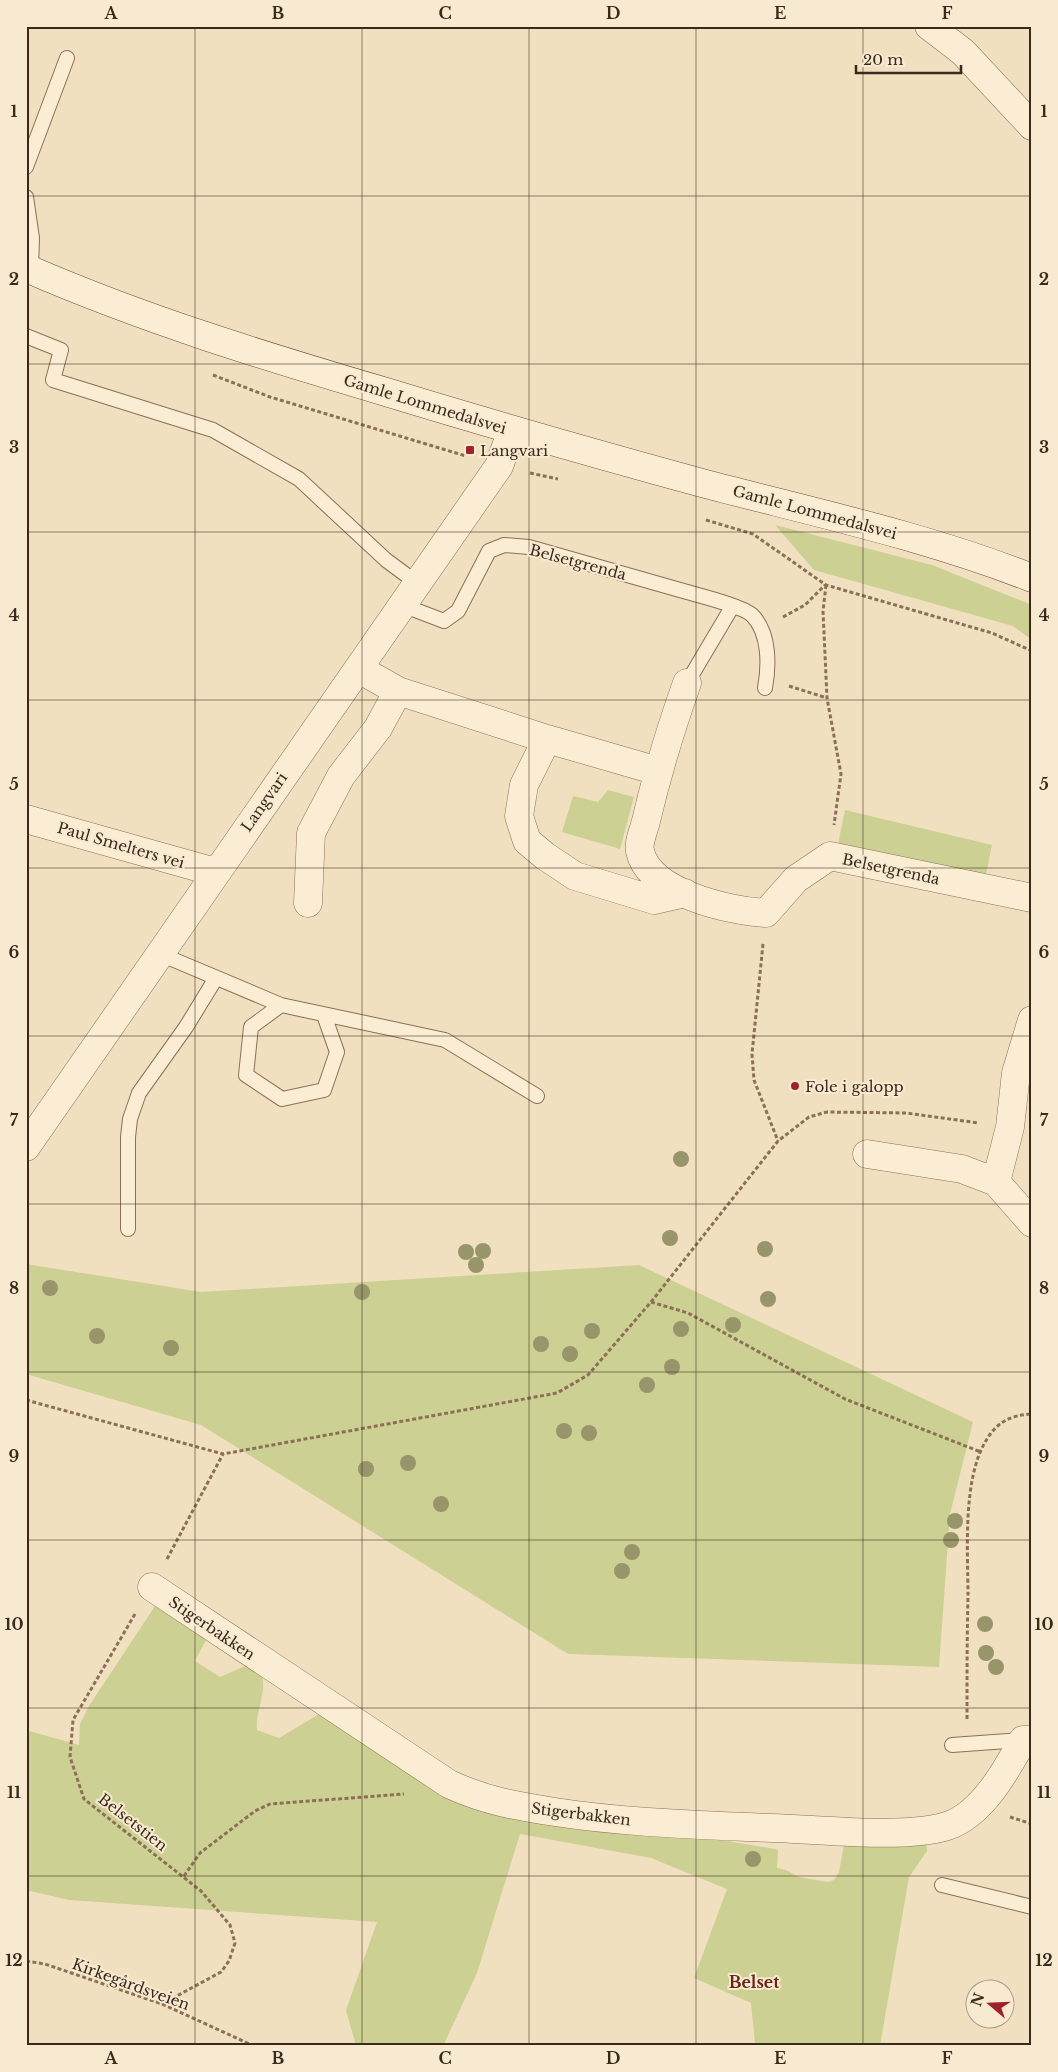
<svg xmlns="http://www.w3.org/2000/svg" width="1058" height="2072" font-family="'Libre Baskerville',serif">
<style>
.green{fill:#ccd093}
.lines{fill:none;stroke-linecap:round;stroke-linejoin:round}
.lane-casing{stroke:#8b7056;stroke-width:16}
.street-casing{stroke:#8b7056;stroke-width:29}
.secondary-casing{stroke:#6d513a;stroke-width:29}
.path{stroke:#8b7056;stroke-width:3;stroke-dasharray:4 2.5;stroke-linecap:butt}
.lane{stroke:#fbedd4;stroke-width:14}
.street{stroke:#fbedd4;stroke-width:28}
.secondary{stroke:#fbedd4;stroke-width:28}
.tree{fill:#979569}
.grid{fill:none;stroke:#3a291c;stroke-width:1;stroke-opacity:0.55}
.poi-dot{fill:#9f222a;stroke:#f8ead0;stroke-width:2}
.labels{text-anchor:middle;dominant-baseline:central;stroke-width:4;stroke-linejoin:round;paint-order:stroke}
.street-label{font-size:15px;fill:#3a291c;stroke:#f8ead0}
.poi-label{font-size:15px;fill:#3a291c;stroke:#f8ead0;text-anchor:start}
.neighbourhood-label{font-size:16px;font-weight:bold;fill:#692518;stroke:#f8ead0}
.neatline{fill:none;stroke:#3a291c;stroke-width:2}
.grid-label{font-size:16px;text-anchor:middle;font-weight:bold;fill:#3a291c}
</style>
<rect width="100%" height="100%" fill="#f1e0c0"/>
<!-- green -->
<path class="green" d="M775 525 932 565 1032 605V640L1013 626 814 570Z
M608 790 634 797 620 849 562 832 573 796 598 802Z
M845 810 992 845 985 879 838 844Z
M26 1264 201 1292 639 1265 973 1422 950 1514 939 1667 568 1654 201 1425 26 1374Z
M155 1606 164 1608 208 1636 195 1661 220 1677 245 1666 262 1676C267 1693 255 1712 257 1730L279 1738 319 1714 496 1811 674 1837 716 1839 775 1849 778 1850 777 1868 786 1870 799 1877 828 1882 834 1880 839 1872 844 1845 927 1840V1851L909 1877 880 2046 755 2044 751 2003 694 1978 727 1889 651 1858 520 1834 477 1973 443 2046H356L346 2010 377 1922 69 1900 26 1890V1730L79 1745 80 1724 89 1706Z"/>
<g class="lines">
<!-- lane casing -->
<g class="lane-casing">
<path id="lane" d="M26 167 67 58
M26 197 32 238 31 270
M26 336 61 350 53 380 213 430 299 479 386 560 417 583
M402 605 444 621 458 611 489 551 504 545 529 547C581 562 634 577 687 592 701 596 742 606 752 615 770 633 769 666 765 688
M687 683 732 607
M160 954 281 1005 445 1040 537 1096
M281 1005 251 1027 246 1075 282 1099 324 1090 337 1052 324 1015
M128 1229V1137L130 1119 139 1093 186 1027 216 978
M952 1745 1023 1740
M942 1885 1032 1907"/>
</g>
<!-- street casing -->
<g class="street-casing">
<path id="street" d="M929 26 963 52 1032 126
M359 669 398 691 547 739 658 771
M687 683C671 728 657 774 646 821 644 830 638 842 640 851 649 893 729 911 766 913L796 879 830 856 1032 898
M547 739 524 785 519 816 527 841 545 856 575 876 654 900 685 893
M26 819 215 872
M308 903 311 833 341 776 378 728 398 691
M1032 1020 1016 1073 1010 1127 996 1182 1032 1223
M26 1147 499 466 512 430
M867 1154 962 1169 996 1182
M152 1587 449 1784C486 1801 516 1806 555 1812 633 1824 713 1825 793 1829 836 1831 907 1838 947 1826 982 1815 1007 1769 1023 1740H1032"/>
</g>
<!-- secondary casing -->
<g class="secondary-casing">
<path id="secondary" d="M26 268C143 319 264 356 386 392 491 424 596 454 702 483 812 512 925 536 1032 578"/>
</g>
<!-- path -->
<path class="path" d="M213 375 270 397 466 456
M530 473 558 479
M706 520 753 534 826 585 992 633 1032 651
M826 585 823 611 827 698 841 774 834 825
M783 617 805 605 825 585
M789 686 827 698
M763 944 752 1054 754 1080 778 1141
M651 1302 688 1313 845 1399 981 1452
M26 1400 223 1454 557 1393 588 1375 651 1302 778 1141 809 1117 827 1112 906 1113 979 1123
M167 1559 223 1454
M135 1614 73 1720 70 1757 84 1799 201 1891 230 1925 235 1943 229 1961 221 1972 162 2004
M967 1719C967 1678 967 1637 968 1596 968 1551 962 1478 987 1439 998 1421 1012 1415 1032 1414
M1010 1817 1032 1824
M184 1876 200 1853 255 1811 270 1804 404 1794
M26 1961 45 1964 162 2004 254 2046"/>
<!-- lane -->
<use href="#lane" class="lane"/>
<!-- street -->
<use href="#street" class="street"/>
<!-- secondary -->
<use href="#secondary" class="secondary"/>
</g>
<!-- trees -->
<g class="tree">
<circle cx="681" cy="1159" r="8"/>
<circle cx="670" cy="1238" r="8"/>
<circle cx="765" cy="1249" r="8"/>
<circle cx="483" cy="1251" r="8"/>
<circle cx="466" cy="1252" r="8"/>
<circle cx="476" cy="1265" r="8"/>
<circle cx="50" cy="1288" r="8"/>
<circle cx="362" cy="1292" r="8"/>
<circle cx="768" cy="1299" r="8"/>
<circle cx="733" cy="1325" r="8"/>
<circle cx="681" cy="1329" r="8"/>
<circle cx="592" cy="1331" r="8"/>
<circle cx="97" cy="1336" r="8"/>
<circle cx="541" cy="1344" r="8"/>
<circle cx="171" cy="1348" r="8"/>
<circle cx="570" cy="1354" r="8"/>
<circle cx="672" cy="1367" r="8"/>
<circle cx="647" cy="1385" r="8"/>
<circle cx="564" cy="1431" r="8"/>
<circle cx="589" cy="1433" r="8"/>
<circle cx="408" cy="1463" r="8"/>
<circle cx="366" cy="1469" r="8"/>
<circle cx="441" cy="1504" r="8"/>
<circle cx="955" cy="1521" r="8"/>
<circle cx="951" cy="1540" r="8"/>
<circle cx="632" cy="1552" r="8"/>
<circle cx="622" cy="1571" r="8"/>
<circle cx="985" cy="1624" r="8"/>
<circle cx="986" cy="1653" r="8"/>
<circle cx="996" cy="1667" r="8"/>
<circle cx="753" cy="1859" r="8"/>
</g>
<!-- grid -->
<path class="grid" d="M195 26V2046M362 26V2046M529 26V2046M696 26V2046M863 26V2046M26 196H1032M26 364H1032M26 532H1032M26 700H1032M26 868H1032M26 1036H1032M26 1204H1032M26 1372H1032M26 1540H1032M26 1708H1032M26 1876H1032"/>
<!-- markers -->
<g class="poi-dot">
<rect x="465" y="445" width="10" height="10" rx="2.5"/>
<circle cx="795" cy="1086" r="5"/>
</g>
<g class="labels">
<!-- street labels -->
<g class="street-label">
<text transform="translate(425 404) rotate(17)">Gamle Lommedalsvei</text>
<text transform="translate(815 512) rotate(15)">Gamle Lommedalsvei</text>
<text transform="translate(578 562) rotate(15)">Belsetgrenda</text>
<text transform="translate(264 802) rotate(-55)">Langvari</text>
<text transform="translate(121 845) rotate(16)">Paul Smelters vei</text>
<text transform="translate(891 869) rotate(12)">Belsetgrenda</text>
<text transform="translate(212 1628) rotate(34)">Stigerbakken</text>
<text transform="translate(581 1814) rotate(7)">Stigerbakken</text>
<text transform="translate(133 1822) rotate(38)">Belsetstien</text>
<text transform="translate(131 1984) rotate(20)">Kirkegårdsveien</text>
</g>
<!-- poi labels -->
<g class="poi-label">
<text x="480" y="450">Langvari</text>
<text x="805" y="1086">Fole i galopp</text>
</g>
<!-- neighbourhood labels -->
<g class="neighbourhood-label">
<text x="754" y="1982">Belset</text>
</g>
</g>
<!-- border -->
<rect width="1058" height="2072" fill="none" stroke="#f8ead0" stroke-width="55"/>
<!-- north arrow -->
<g transform="translate(990 2004) rotate(289)"><circle r="24" fill="#f8ead0" stroke="#ac9d88"/>
<path d="M0-4L9 19L0 12L-9 19Z" fill="#9f222a"/>
<text y="-8" font-size="14" font-weight="bold" text-anchor="middle" fill="#3a291c">N</text>
</g>
<!-- scale -->
<path d="M856 65v8h105v-8" fill="none" stroke="#3a291c" stroke-width="2.5"/>
<text x="863" y="65" font-size="15" fill="#3a291c" stroke="#f8ead0" stroke-width="4" paint-order="stroke">20 m</text>
<rect x="28" y="28" width="1002" height="2016" class="neatline"/>
<g class="grid-label">
<text x="111" y="19">A</text>
<text x="278" y="19">B</text>
<text x="445" y="19">C</text>
<text x="613" y="19">D</text>
<text x="780" y="19">E</text>
<text x="947" y="19">F</text>
<text x="14" y="117">1</text>
<text x="1044" y="117">1</text>
<text x="14" y="285">2</text>
<text x="1044" y="285">2</text>
<text x="14" y="453">3</text>
<text x="1044" y="453">3</text>
<text x="14" y="621">4</text>
<text x="1044" y="621">4</text>
<text x="14" y="790">5</text>
<text x="1044" y="790">5</text>
<text x="14" y="958">6</text>
<text x="1044" y="958">6</text>
<text x="14" y="1126">7</text>
<text x="1044" y="1126">7</text>
<text x="14" y="1294">8</text>
<text x="1044" y="1294">8</text>
<text x="14" y="1462">9</text>
<text x="1044" y="1462">9</text>
<text x="14" y="1630">10</text>
<text x="1044" y="1630">10</text>
<text x="14" y="1798">11</text>
<text x="1044" y="1798">11</text>
<text x="14" y="1966">12</text>
<text x="1044" y="1966">12</text>
<text x="111" y="2064">A</text>
<text x="278" y="2064">B</text>
<text x="445" y="2064">C</text>
<text x="613" y="2064">D</text>
<text x="780" y="2064">E</text>
<text x="947" y="2064">F</text>
</g>
</svg>
